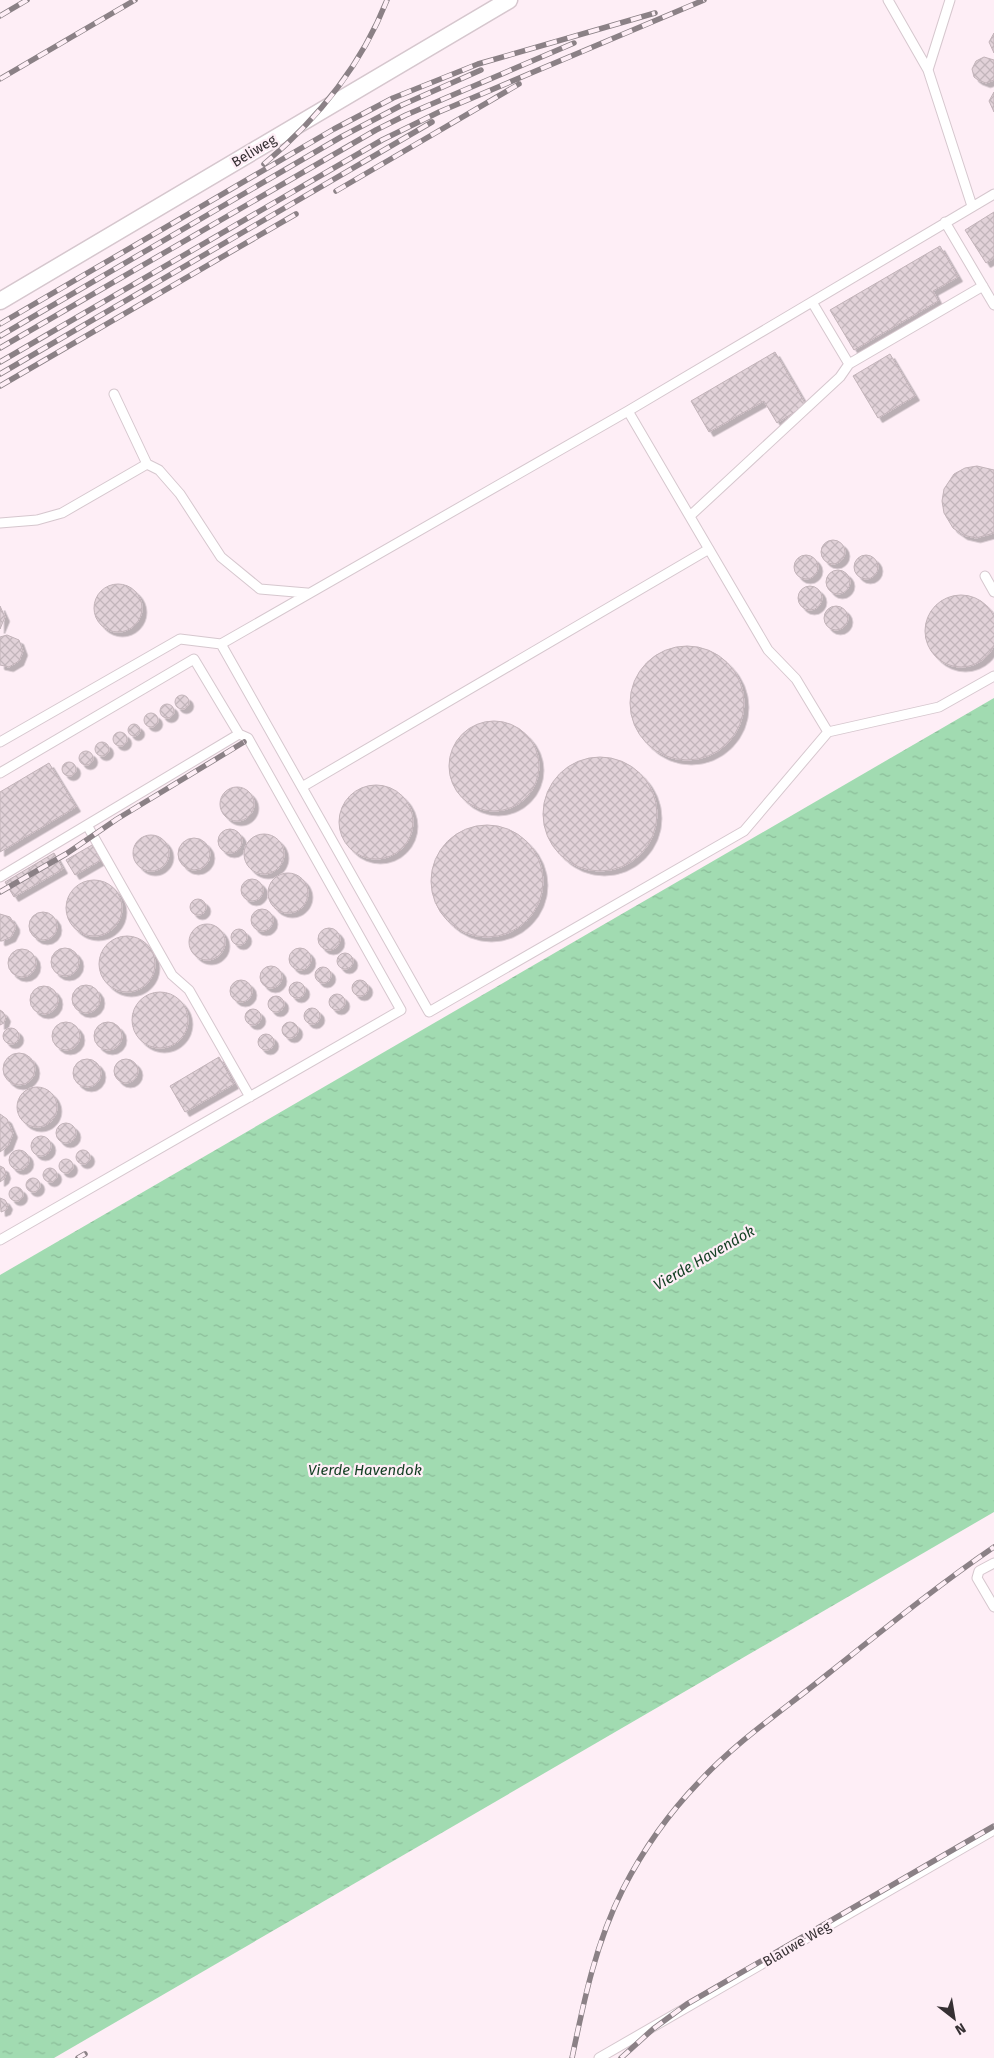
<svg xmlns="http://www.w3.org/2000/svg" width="994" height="2058" font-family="'Fira Sans',sans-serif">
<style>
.water{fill:url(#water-ripples)}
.building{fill:url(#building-cross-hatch);stroke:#c2b3b9;filter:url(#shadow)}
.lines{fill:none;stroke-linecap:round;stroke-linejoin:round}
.service-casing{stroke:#d6c7ce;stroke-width:11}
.minor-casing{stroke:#d6c7ce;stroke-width:19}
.service{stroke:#fff;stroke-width:9}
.minor{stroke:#fff;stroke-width:16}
.rail-casing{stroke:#8b8186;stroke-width:5.5}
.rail{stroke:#feeef6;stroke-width:4;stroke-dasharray:11;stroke-linecap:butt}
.labels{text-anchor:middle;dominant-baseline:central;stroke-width:4.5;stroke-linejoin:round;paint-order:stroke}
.street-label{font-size:14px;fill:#363033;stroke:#feeef6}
.water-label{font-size:15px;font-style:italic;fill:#123e22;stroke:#feeef6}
</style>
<defs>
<pattern id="water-ripples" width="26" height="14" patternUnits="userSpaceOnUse" patternTransform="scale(1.25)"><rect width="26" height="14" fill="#a1dbb1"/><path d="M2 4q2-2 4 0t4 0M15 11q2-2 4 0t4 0" fill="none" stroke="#8bbc99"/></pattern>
<pattern id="building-cross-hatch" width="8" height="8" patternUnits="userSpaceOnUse" patternTransform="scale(1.25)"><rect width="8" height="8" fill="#e2d2d9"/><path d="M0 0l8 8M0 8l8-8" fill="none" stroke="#c2b5bb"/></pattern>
<filter id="shadow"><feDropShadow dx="4.5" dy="4.5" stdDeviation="0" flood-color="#0004"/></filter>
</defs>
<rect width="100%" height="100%" fill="#feeef6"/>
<!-- water -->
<path class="water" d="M994 698V1512L54 2058H0V1275Z"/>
<!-- building -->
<path class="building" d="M994 33V53L989 42Z
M984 57 994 60V80L986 83 978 80 974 77 972 69 976 61Z
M994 92V112L989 101Z
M994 212V258L986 263 965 230Z
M940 246 958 277 933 291 938 301 854 350 830 310Z
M775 352 806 405 777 423 764 401 709 432 691 401Z
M890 354 915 396 878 418 853 376Z
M977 466 994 470V533L976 538 963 535 953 528 944 513 942 501 944 489 954 474 965 468Z
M821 552a12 12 0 1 1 24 0a12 12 0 1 1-24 0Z
M854 567a12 12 0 1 1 24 0a12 12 0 1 1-24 0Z
M794 567a12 12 0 1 1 24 0a12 12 0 1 1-24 0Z
M826 582a12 12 0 1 1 24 0a12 12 0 1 1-24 0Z
M94 608a24 24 0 1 1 48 0a24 24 0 1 1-48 0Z
M798 598a12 12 0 1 1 24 0a12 12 0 1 1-24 0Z
M925 631a36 36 0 1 1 72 0a36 36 0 1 1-72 0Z
M0 606 5 617 0 629Z
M824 618a12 12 0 1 1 24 0a12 12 0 1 1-24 0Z
M7 635 19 640 23 651 19 661 9 667 0 665V637Z
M630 703a57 57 0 1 1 114 0a57 57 0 1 1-114 0Z
M175 702a7 7 0 1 1 14 0a7 7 0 1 1-14 0Z
M160 711a7 7 0 1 1 14 0a7 7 0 1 1-14 0Z
M144 720a7 7 0 1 1 14 0a7 7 0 1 1-14 0Z
M449 766a45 45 0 1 1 90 0a45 45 0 1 1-90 0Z
M128 730a6 6 0 1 1 12 0a6 6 0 1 1-12 0Z
M113 739a7 7 0 1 1 14 0a7 7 0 1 1-14 0Z
M95 749a7 7 0 1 1 14 0a7 7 0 1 1-14 0Z
M79 758a7 7 0 1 1 14 0a7 7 0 1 1-14 0Z
M543 814a57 57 0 1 1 114 0a57 57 0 1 1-114 0Z
M62 769a7 7 0 1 1 14 0a7 7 0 1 1-14 0Z
M49 763 76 807 0 852V792Z
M339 822a37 37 0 1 1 74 0a37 37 0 1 1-74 0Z
M220 804a17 17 0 1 1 34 0a17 17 0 1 1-34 0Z
M431 881a56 56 0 1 1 112 0a56 56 0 1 1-112 0Z
M218 841a12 12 0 1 1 24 0a12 12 0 1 1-24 0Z
M244 854a20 20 0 1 1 40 0a20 20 0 1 1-40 0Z
M133 853a18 18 0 1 1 36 0a18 18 0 1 1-36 0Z
M178 854a16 16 0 1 1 32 0a16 16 0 1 1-32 0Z
M92 845 101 860 75 875 66 860Z
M54 853 63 869 14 897 5 882Z
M268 893a20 20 0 1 1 40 0a20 20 0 1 1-40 0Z
M241 890a11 11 0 1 1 22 0a11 11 0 1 1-22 0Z
M66 908a28 28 0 1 1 56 0a28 28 0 1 1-56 0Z
M190 907a8 8 0 1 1 16 0a8 8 0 1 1-16 0Z
M251 920a11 11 0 1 1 22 0a11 11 0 1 1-22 0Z
M29 926a14 14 0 1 1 28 0a14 14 0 1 1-28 0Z
M0 914 10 917 15 925V929L11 937 2 941H0Z
M189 942a18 18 0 1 1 36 0a18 18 0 1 1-36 0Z
M318 939a11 11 0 1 1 22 0a11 11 0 1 1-22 0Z
M231 937a8 8 0 1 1 16 0a8 8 0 1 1-16 0Z
M99 964a28 28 0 1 1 56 0a28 28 0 1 1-56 0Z
M51 962a14 14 0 1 1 28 0a14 14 0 1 1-28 0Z
M289 959a11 11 0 1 1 22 0a11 11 0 1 1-22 0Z
M8 963a14 14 0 1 1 28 0a14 14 0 1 1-28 0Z
M337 961a8 8 0 1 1 16 0a8 8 0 1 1-16 0Z
M260 977a11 11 0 1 1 22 0a11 11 0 1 1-22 0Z
M315 975a8 8 0 1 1 16 0a8 8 0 1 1-16 0Z
M352 988a8 8 0 1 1 16 0a8 8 0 1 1-16 0Z
M230 991a11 11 0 1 1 22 0a11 11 0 1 1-22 0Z
M289 990a8 8 0 1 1 16 0a8 8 0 1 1-16 0Z
M72 999a14 14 0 1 1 28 0a14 14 0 1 1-28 0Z
M30 1000a14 14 0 1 1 28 0a14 14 0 1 1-28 0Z
M132 1020a28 28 0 1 1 56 0a28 28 0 1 1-56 0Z
M329 1002a8 8 0 1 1 16 0a8 8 0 1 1-16 0Z
M268 1004a8 8 0 1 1 16 0a8 8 0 1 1-16 0Z
M304 1016a8 8 0 1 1 16 0a8 8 0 1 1-16 0Z
M245 1017a8 8 0 1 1 16 0a8 8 0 1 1-16 0Z
M0 1010 3 1012 6 1017 4 1023 0 1025Z
M94 1036a14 14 0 1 1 28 0a14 14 0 1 1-28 0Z
M282 1030a8 8 0 1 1 16 0a8 8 0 1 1-16 0Z
M52 1036a14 14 0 1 1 28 0a14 14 0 1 1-28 0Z
M3 1036a8 8 0 1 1 16 0a8 8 0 1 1-16 0Z
M258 1042a8 8 0 1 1 16 0a8 8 0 1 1-16 0Z
M3 1069a16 16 0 1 1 32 0a16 16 0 1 1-32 0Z
M219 1057 234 1084 185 1112 170 1086Z
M114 1071a12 12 0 1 1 24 0a12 12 0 1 1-24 0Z
M73 1073a14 14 0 1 1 28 0a14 14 0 1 1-28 0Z
M17 1107a20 20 0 1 1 40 0a20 20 0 1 1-40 0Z
M0 1114 7 1119 13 1133 8 1146 0 1152Z
M56 1133a10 10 0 1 1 20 0a10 10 0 1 1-20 0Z
M31 1146a10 10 0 1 1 20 0a10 10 0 1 1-20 0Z
M76 1157a7 7 0 1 1 14 0a7 7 0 1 1-14 0Z
M9 1160a10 10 0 1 1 20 0a10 10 0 1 1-20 0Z
M59 1166a7 7 0 1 1 14 0a7 7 0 1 1-14 0Z
M0 1166 4 1168 6 1174 4 1179 0 1182Z
M43 1175a7 7 0 1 1 14 0a7 7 0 1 1-14 0Z
M26 1185a7 7 0 1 1 14 0a7 7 0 1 1-14 0Z
M9 1194a7 7 0 1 1 14 0a7 7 0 1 1-14 0Z
M0 1198 5 1200 8 1205 6 1210 1 1212Z"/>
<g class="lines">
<!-- service casing -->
<g class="service-casing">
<path id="service" d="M888 0 928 70 972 206
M928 70 950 0
M945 222 994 305
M812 302 849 364
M628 411 768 650 796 679 828 732
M147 464 159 470 180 494 221 557 260 589 307 593
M690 516 840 377 849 364 983 286
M0 523 37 520 62 513 147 464 114 394
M985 576 994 592
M221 644 429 1012 744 831 828 732 939 707 994 676
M0 742 180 639 221 644 628 411 994 194
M0 773 194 659 239 734 248 738 401 1010 0 1240
M302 787 709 549
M87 825 172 975 189 990 250 1097
M0 877 239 734
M994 1563 979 1571 977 1578 994 1607
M599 2058 994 1830"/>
</g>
<!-- minor casing -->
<g class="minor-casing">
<path id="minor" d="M0 301 509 0"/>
</g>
<!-- service -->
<use href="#service" class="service"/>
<!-- minor -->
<use href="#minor" class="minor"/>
<!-- rail casing -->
<g class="rail-casing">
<path id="rail" d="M0 16 27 0
M0 79 135 0
M264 164C318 119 361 66 387 0
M336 191 519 84
M0 324 334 129 393 98 478 64 655 13
M0 336 341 137 402 105 481 70
M0 348 376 130 406 115 574 43
M0 362 382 140 439 112 704 0
M0 374 432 122
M0 386 296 214
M0 892 66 854 117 819 244 742
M78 2058 85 2054
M572 2058C584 2000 596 1942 623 1889 643 1850 669 1813 699 1782 737 1741 786 1708 829 1673 883 1630 937 1586 994 1547
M621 2058 653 2029 687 2004 994 1826"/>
</g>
<!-- rail -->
<use href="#rail" class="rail"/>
</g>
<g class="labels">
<!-- street labels -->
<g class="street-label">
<text transform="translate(254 151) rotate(-31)">Beliweg</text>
<text transform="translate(797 1944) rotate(-30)">Blauwe Weg</text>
</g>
<!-- water labels -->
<g class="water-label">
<text transform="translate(704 1258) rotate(-30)">Vierde Havendok</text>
<text x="365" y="1470">Vierde Havendok</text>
</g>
</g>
<!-- north arrow -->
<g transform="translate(954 2018) rotate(149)" stroke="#feeef6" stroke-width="4" paint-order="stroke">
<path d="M0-4L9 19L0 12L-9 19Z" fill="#363033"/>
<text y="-8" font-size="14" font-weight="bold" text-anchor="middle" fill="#363033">N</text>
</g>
</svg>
